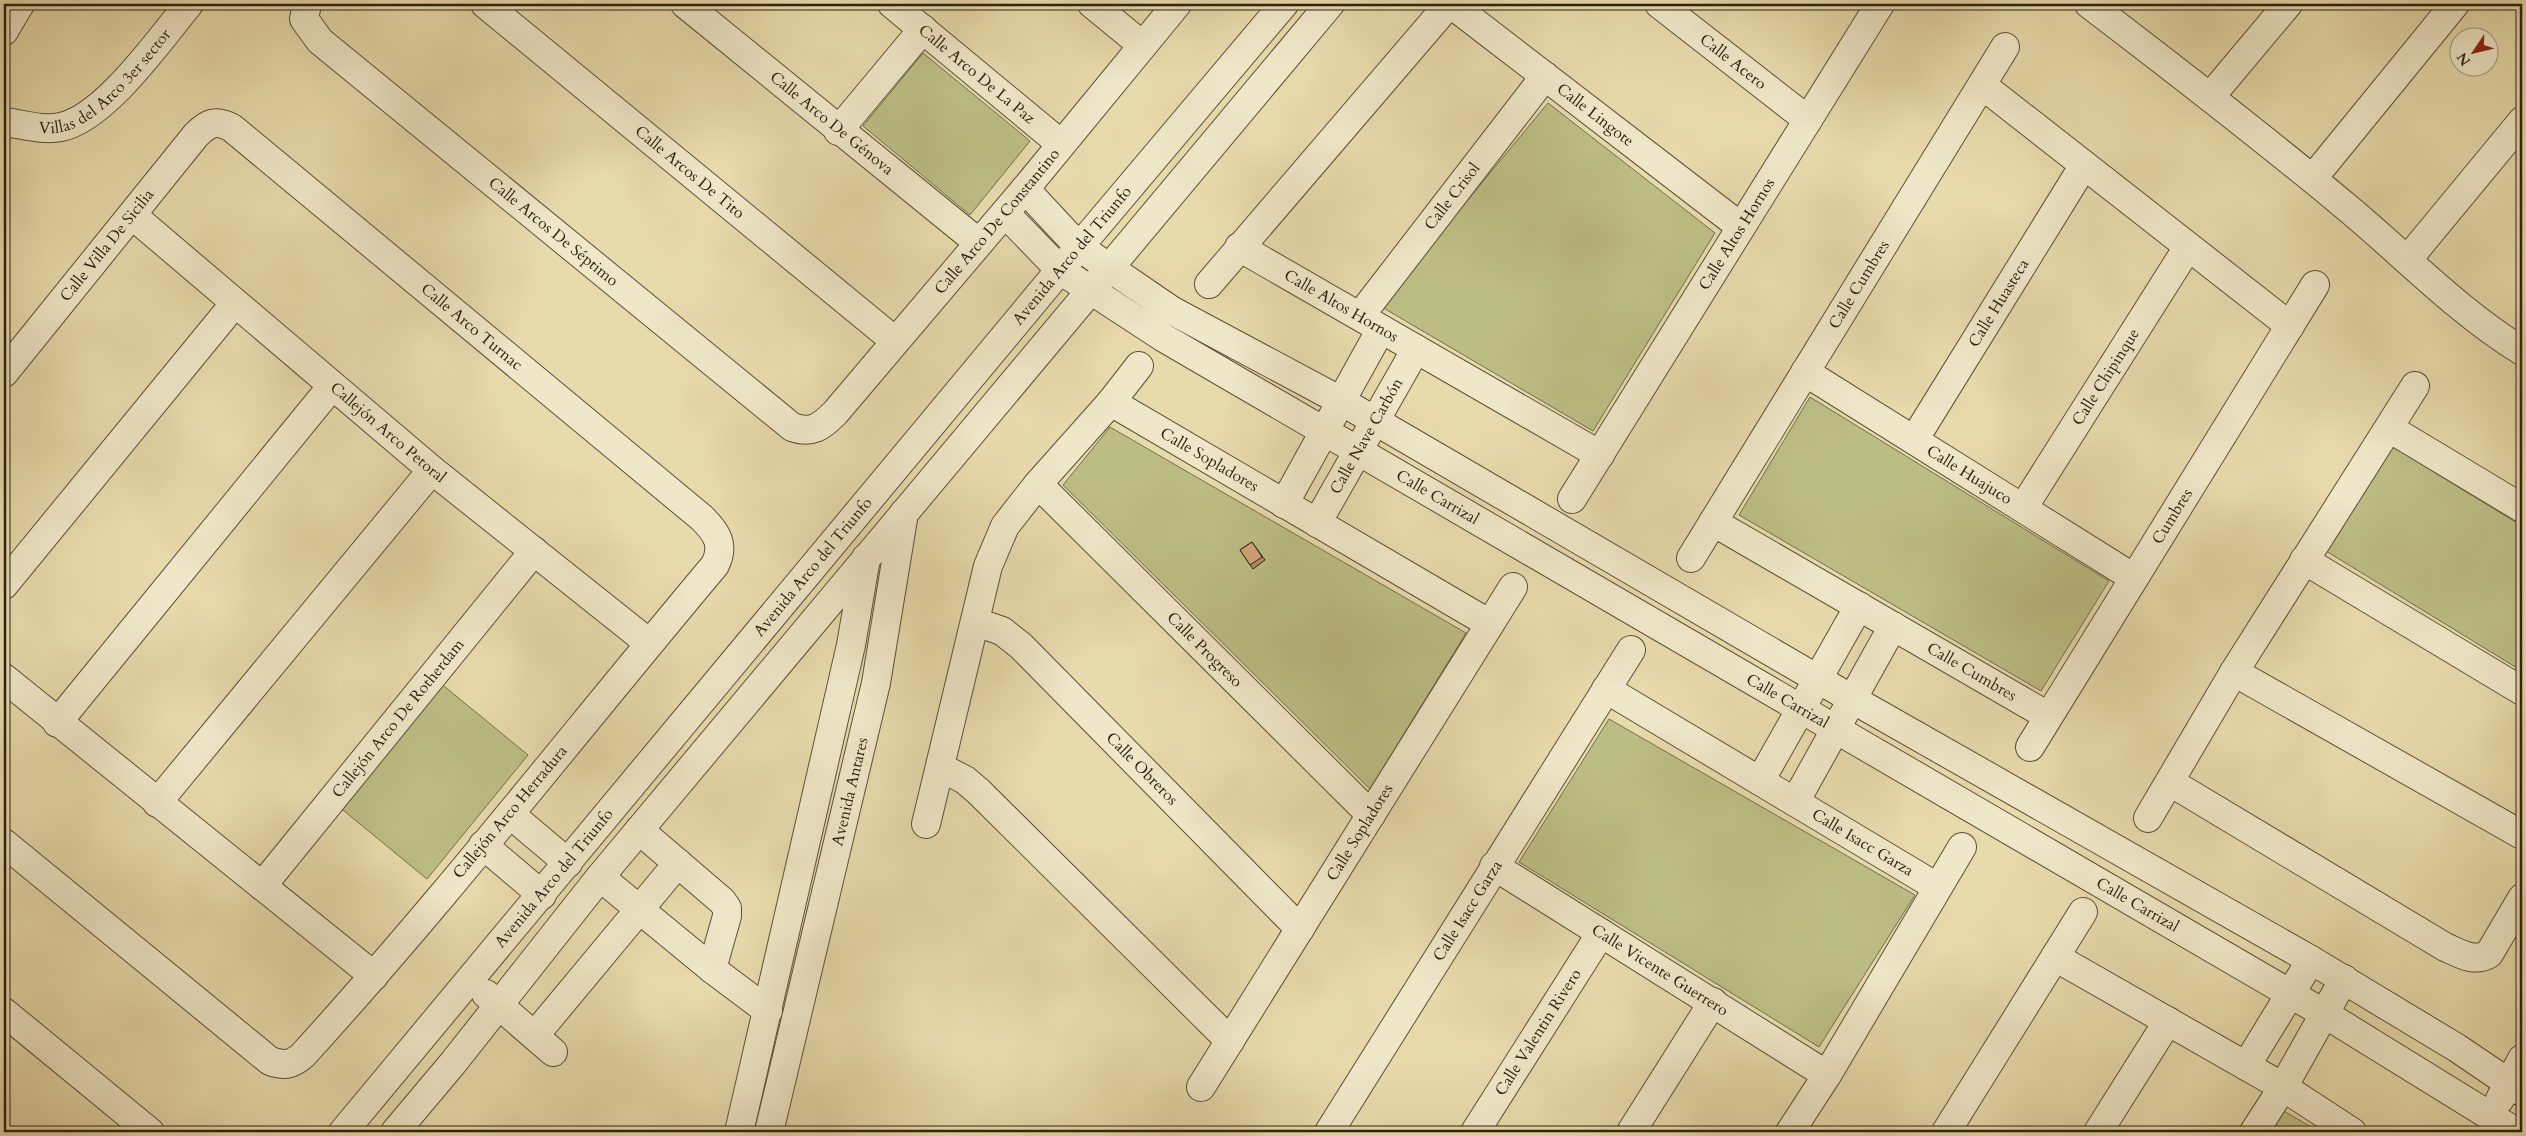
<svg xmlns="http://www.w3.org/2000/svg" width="2526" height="1136" font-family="Cardo,serif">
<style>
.green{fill:#bcbd84;stroke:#746f4c}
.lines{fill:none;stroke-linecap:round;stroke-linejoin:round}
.minor-casing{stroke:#5c4f39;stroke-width:30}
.minor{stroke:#efe7c8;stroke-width:28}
.wall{fill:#b58c67;stroke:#2d2113}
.building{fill:#d3a378;stroke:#2d2113}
.labels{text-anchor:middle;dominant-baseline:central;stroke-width:4.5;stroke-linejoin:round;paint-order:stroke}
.street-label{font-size:16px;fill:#2d2113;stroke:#efe7c8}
</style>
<rect width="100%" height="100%" fill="#e7daab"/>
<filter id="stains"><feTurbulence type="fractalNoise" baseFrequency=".004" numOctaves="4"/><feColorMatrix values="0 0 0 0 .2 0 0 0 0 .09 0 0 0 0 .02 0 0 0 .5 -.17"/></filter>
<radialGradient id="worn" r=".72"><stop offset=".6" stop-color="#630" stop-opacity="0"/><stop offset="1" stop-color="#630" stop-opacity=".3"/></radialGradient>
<!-- green -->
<path class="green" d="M923 53 1030 141 970 215 863 126Z
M1548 103 1715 233 1593 431 1380 306Z
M1810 397 2109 581 2041 691 1739 515Z
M1110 427 1466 633 1370 789 1063 485Z
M2390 445 2522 526V671L2326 551Z
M439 682 528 755 427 879 338 806Z
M1609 719 1915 895 1819 1047 1519 862Z
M2282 1110 2320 1132H2268Z"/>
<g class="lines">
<!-- minor casing -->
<g class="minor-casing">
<g id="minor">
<path id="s1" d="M307 4 304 19 320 41 792 427C812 434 821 427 835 413L1025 189 1177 4"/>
<path id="s2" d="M485 4 895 341"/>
<path id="s3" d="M685 4 979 243"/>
<path id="s4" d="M892 4 1061 144"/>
<path d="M1092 4 1142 45"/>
<path id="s5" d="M1451 4 1741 227"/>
<path id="s6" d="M1659 4 1808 120"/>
<path d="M2089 4C2177 71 2265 139 2350 210 2406 257 2460 313 2522 351"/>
<path d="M4 31 20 4"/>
<path d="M1982 85 2290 326"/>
<path d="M2210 97 2288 4"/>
<path id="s7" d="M4 122C23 124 41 131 61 127 105 118 160 39 189 4"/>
<path d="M838 131 923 29"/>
<path d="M2313 178 2455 4"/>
<path d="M1025 189 1079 247 1171 310 1341 401 1852 699 2311 960 2457 1048 2522 1092"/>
<path id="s8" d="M1005 213 1060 270 1164 338 2325 1014 2516 1132"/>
<path id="s9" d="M132 215 432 470 649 643"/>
<path id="s10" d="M1239 247 1600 455"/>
<path d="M2408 259 2522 121"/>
<path d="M1209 284 1449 4"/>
<path id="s11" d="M1360 316 1545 76"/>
<path id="s12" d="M1805 372 2134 578"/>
<path id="s13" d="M4 373 196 135C208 123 216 119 232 128L702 518C717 533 725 545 715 565 578 728 447 897 303 1055 292 1065 284 1066 270 1061L4 843"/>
<path id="s14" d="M1111 402 1490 624"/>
<path d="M2389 428 2522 508"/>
<path id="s15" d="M1914 440 2084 165"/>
<path id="s16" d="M1038 484 1371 815"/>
<path id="s17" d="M1572 499 1880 4"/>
<path d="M1284 504 1381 329"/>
<path id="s18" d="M2023 508 2188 247"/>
<path id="s19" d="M1713 522 2048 716"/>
<path id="s20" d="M1317 523 1416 349"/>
<path id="s21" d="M1691 558 2005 47"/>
<path d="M2304 560 2522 691"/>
<path d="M4 585 235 303"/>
<path id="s22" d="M976 622 1002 631 1021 646 1300 929"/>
<path d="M2234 672 2522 835"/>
<path d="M4 678 374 976"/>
<path id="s23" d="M1606 689 1937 887"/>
<path d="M57 723 332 386"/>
<path id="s24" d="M2030 747 2315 285"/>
<path d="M940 767 965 780 978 791 1230 1041"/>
<path d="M1760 781 1859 606"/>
<path d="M2170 782 2445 947C2459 953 2474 963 2489 954L2522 898"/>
<path d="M1795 802 1893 626"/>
<path d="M157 803 432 470"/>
<path d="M510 814 568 863"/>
<path d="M2148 818 2234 672 2415 386"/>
<path d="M926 824 988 566 1005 526 1038 484 1111 402 1139 366"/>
<path d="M639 830 722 901 727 908V916L712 969"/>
<path d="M483 845 542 895"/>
<path id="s25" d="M1494 866 1827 1075"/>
<path d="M600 877 712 969 768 1011"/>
<path id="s26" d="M262 886 534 551"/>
<path d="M2055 957 2283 1087 2352 1132"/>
<path d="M486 994 553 1052"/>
<path d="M4 1012 150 1132"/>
<path d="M535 1035 678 863"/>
<path d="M2246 1066 2311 960"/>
<path id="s27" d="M1201 1087 1513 587"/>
<path d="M2500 1099 2522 1059"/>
<path id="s28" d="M343 1132 1079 247 1284 4"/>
<path d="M395 1132 453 1063 600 877 1330 4"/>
<path d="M739 1132 851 645 866 558"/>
<path id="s29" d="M769 1132 876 683 904 513"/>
<path id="s30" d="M1329 1132 1631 650"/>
<path id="s31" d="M1475 1132 1601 933"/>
<path d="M1631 1132 1713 1002"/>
<path d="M1790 1132 1827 1075 1962 847"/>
<path d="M1946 1132 2083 912"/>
<path d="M2098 1132 2168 1021"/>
<path d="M2254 1132 2283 1087 2344 979"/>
</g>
</g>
<!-- minor -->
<use href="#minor" class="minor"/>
</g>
<!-- wall -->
<path class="wall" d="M1252 542 1265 560 1253 569 1240 550Z"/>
<!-- building -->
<path class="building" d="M1252 542 1262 557 1250 565 1240 550Z"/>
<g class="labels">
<!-- street labels -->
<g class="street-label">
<text stroke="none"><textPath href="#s6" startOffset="94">Calle Acero</textPath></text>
<text stroke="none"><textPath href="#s4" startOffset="110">Calle Arco De La Paz</textPath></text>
<text stroke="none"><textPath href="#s7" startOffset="119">Villas del Arco 3er sector</textPath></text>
<text stroke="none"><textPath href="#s5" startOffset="182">Calle Lingote</textPath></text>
<text stroke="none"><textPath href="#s3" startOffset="189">Calle Arco De Génova</textPath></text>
<text stroke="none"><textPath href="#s2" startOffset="265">Calle Arcos De Tito</textPath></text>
<text stroke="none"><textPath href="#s11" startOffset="151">Calle Crisol</textPath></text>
<text stroke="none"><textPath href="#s1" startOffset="952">Calle Arco De Constantino</textPath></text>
<text stroke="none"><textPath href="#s1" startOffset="344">Calle Arcos De Séptimo</textPath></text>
<text stroke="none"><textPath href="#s17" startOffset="312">Calle Altos Hornos</textPath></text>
<text stroke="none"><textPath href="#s13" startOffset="164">Calle Villa De Sicilia</textPath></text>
<text stroke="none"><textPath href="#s28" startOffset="1140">Avenida Arco del Triunfo</textPath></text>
<text stroke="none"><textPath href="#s21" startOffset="321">Calle Cumbres</textPath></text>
<text stroke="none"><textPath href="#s15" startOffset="161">Calle Huasteca</textPath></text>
<text stroke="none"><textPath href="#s10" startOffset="118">Calle Altos Hornos</textPath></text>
<text stroke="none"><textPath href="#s13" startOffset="658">Calle Arco Turnac</textPath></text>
<text stroke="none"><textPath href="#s18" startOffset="155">Calle Chipinque</textPath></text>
<text stroke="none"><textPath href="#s9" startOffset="336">Callejón Arco Petoral</textPath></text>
<text stroke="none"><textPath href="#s20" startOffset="100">Calle Nave Carbón</textPath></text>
<text stroke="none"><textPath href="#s14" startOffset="114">Calle Sopladores</textPath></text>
<text stroke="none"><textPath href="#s12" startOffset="194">Calle Huajuco</textPath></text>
<text stroke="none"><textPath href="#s8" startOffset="520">Calle Carrizal</textPath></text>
<text stroke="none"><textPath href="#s24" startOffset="271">Cumbres</textPath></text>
<text stroke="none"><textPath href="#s28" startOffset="735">Avenida Arco del Triunfo</textPath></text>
<text stroke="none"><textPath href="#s16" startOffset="235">Calle Progreso</textPath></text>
<text stroke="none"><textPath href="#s19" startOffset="299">Calle Cumbres</textPath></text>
<text stroke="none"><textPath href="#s8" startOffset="925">Calle Carrizal</textPath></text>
<text stroke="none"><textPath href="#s26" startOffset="216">Callejón Arco De Rotherdam</textPath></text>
<text stroke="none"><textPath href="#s22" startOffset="224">Calle Obreros</textPath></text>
<text stroke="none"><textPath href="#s29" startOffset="350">Avenida Antares</textPath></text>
<text transform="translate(510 812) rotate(-50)">Callejón Arco Herradura</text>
<text stroke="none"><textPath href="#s27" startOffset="300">Calle Sopladores</textPath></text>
<text stroke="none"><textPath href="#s23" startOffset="299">Calle Isacc Garza</textPath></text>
<text stroke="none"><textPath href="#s28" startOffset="330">Avenida Arco del Triunfo</textPath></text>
<text stroke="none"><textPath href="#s8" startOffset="1330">Calle Carrizal</textPath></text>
<text stroke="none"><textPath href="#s30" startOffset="261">Calle Isacc Garza</textPath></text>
<text stroke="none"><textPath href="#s25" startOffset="196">Calle Vicente Guerrero</textPath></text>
<text stroke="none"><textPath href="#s31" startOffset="118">Calle Valentin Rivero</textPath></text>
</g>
</g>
<!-- margin -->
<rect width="2526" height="1136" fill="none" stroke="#e7daab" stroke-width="20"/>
<rect x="5" y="5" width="2516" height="1126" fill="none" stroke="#2d2113" stroke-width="2.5"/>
<rect x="10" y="10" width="2506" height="1116" fill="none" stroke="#2d2113"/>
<!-- north arrow -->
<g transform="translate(2474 52) rotate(235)"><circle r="24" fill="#efe7c8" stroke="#a19880"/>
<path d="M0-4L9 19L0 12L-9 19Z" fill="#8f2418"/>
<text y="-8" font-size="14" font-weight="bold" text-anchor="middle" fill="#2d2113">N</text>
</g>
<rect width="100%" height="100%" filter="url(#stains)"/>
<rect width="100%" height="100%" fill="url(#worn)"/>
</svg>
